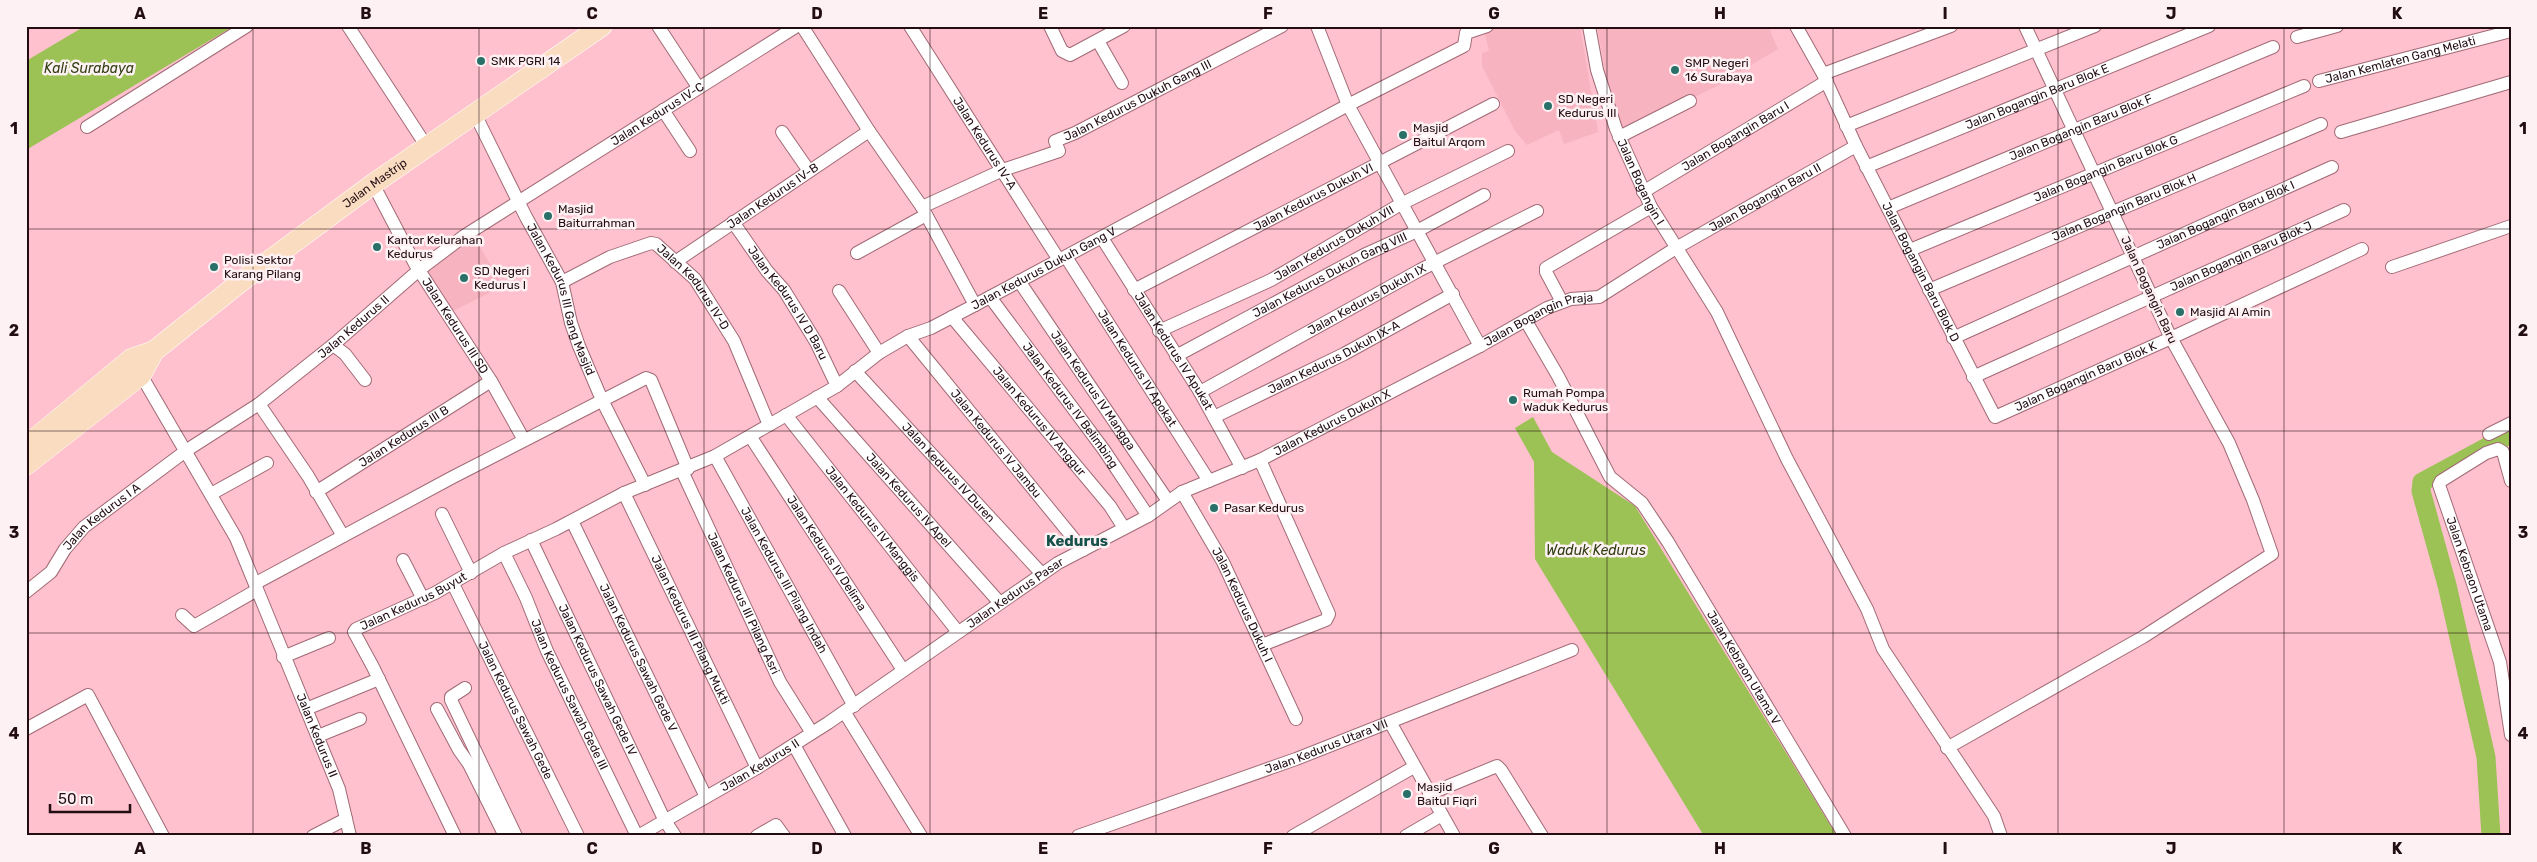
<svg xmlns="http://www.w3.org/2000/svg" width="2537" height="862" font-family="Rubik,sans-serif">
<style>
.built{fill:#f7b3c0}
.water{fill:#9cc155}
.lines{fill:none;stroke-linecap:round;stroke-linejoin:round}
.river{stroke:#9cc155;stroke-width:19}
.minor-casing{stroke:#a16a76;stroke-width:14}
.primary-casing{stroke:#fff;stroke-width:21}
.minor{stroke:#fff;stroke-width:12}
.primary{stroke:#faddc1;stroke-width:20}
.grid{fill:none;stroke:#220d13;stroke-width:1;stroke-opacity:0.55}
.poi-dot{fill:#287068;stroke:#fef1f3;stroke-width:2}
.labels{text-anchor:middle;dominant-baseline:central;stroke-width:5;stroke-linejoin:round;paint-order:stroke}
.street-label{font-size:12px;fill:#220d13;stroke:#fef1f3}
.poi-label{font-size:12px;fill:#220d13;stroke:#fef1f3;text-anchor:start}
.water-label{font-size:14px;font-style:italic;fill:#314014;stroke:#fef1f3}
.quarter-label{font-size:15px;font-weight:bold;fill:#15504a;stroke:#fef1f3}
.neatline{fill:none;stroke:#220d13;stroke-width:2}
.grid-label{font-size:16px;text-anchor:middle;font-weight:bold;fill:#220d13}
</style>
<rect width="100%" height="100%" fill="#fec1cd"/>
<!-- built -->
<path class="built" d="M1498 26H1580L1598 132 1564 144 1559 130 1527 145 1515 131 1482 66V53L1489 51 1484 30Z
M1597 26H1768L1778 49 1713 88 1625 130 1615 125Z
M474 237 503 286 451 312 425 270Z"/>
<!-- water -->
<path class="water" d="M85 26H234L26 150V61Z
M1533 417 1552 452 1635 506 1837 836H1704L1535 559 1534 462 1515 428Z"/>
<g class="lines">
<!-- river -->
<path class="river" d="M2491 836 2486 757 2447 585 2421 491 2422 482 2511 434"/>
<!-- minor casing -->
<g class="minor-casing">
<g id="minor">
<path d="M348 26 427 147"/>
<path d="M658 26 698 87"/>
<path d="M802 26 869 131 922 207 975 305"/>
<path id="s1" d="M910 26 1059 260"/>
<path d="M1050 26 1062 51 1070 55 1124 26"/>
<path d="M1317 26 1348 105 1480 346"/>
<path id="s2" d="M1589 26 1597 70 1616 129 1651 207 1717 312 1787 459 1867 609 1883 649 1994 816 2001 836"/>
<path id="s3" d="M1796 26 1823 74 1856 146 1995 417 2171 338 2362 249"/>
<path d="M2297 37 2337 26"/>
<path d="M1098 41 1122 83"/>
<path d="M1823 74 1951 26"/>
<path id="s4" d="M2319 81 2511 31"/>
<path d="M663 110 690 151"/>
<path id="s5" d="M475 114 526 217 562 282 571 323 579 346 602 400 645 485"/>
<path d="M1846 126 2095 26"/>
<path d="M87 127 247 26"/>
<path d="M782 132 809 171"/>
<path d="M2341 132 2511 82"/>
<path d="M1619 137 1690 101"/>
<path id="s6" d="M1866 167 2209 26"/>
<path id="s7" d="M373 184 415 264 491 381 524 440"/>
<path id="s8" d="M1643 192 1827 81"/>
<path id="s9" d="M922 207 1003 170 1059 151 1055 141 1075 133 1282 26"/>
<path id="s10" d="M1888 208 2273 47"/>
<path id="s11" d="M733 222 767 271 784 290 816 342 837 386"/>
<path id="s12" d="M1102 238 1200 392 1242 468"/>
<path id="s13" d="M1910 250 2304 86"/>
<path d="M857 253 926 215"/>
<path id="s14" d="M1066 257 1209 481"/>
<path id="s15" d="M675 262 869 131"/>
<path d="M2392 267 2511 226"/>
<path id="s16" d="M1019 281 1168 501"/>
<path id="s17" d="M562 282 610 257 651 243 656 244 695 279 734 341 769 425"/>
<path id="s18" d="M1134 290 1493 104"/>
<path id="s19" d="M1929 290 2321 124"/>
<path d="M839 291 879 353"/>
<path id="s20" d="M990 297 1104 450 1148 516"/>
<path d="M1562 302 1546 272V268L1651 207"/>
<path id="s21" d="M952 317 1110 506 1124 528"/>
<path id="s22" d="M1526 321 1558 376 1610 477 1642 503 1668 542 1845 836"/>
<path id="s23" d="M1159 331 1271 280 1401 204 1508 151"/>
<path id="s24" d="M908 336 1083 550"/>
<path id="s25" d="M1953 338 2332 167"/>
<path d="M333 345 345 354 365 380"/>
<path id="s26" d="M1176 356 1364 255 1417 231 1484 195"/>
<path id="s27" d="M855 371 1042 574"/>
<path id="s28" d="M141 375 236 538 339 789 350 836"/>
<path id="s29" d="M1973 377 2344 210"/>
<path id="s30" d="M1200 392 1420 270 1537 211"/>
<path id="s31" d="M817 397 1000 603"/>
<path d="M259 404 308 476 343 536"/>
<path id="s32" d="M786 415 958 632"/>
<path id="s33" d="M1214 417 1344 354 1453 294"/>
<path d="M2489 434 2511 423"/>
<path id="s34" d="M750 436 903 670"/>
<path id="s35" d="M715 456 854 706"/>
<path d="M1260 460 1329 614 1326 620 1262 645"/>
<path id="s36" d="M682 471 780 682 812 733"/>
<path id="s37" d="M2511 481 2503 452 2498 449 2486 453 2441 481 2439 485 2500 662 2511 735"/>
<path id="s38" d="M316 492 491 381"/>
<path id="s39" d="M1182 492 1223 562 1296 719"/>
<path id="s40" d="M624 493 757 768"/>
<path d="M211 494 267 463"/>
<path d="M442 514 471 573"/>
<path id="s41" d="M572 521 706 797"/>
<path id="s42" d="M531 540 664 819 675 836"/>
<path id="s43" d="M504 553 526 598 547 651 637 836"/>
<path d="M403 560 423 599"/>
<path d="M256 583 453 477 646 378 651 380 688 469"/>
<path id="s44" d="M453 584 578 836"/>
<path id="s45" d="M26 592 51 572 65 549 84 527 187 450 259 404 333 345 419 270 464 236 797 26"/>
<path d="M182 615 194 626 257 590"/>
<path d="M283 657 329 638"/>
<path d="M465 688 451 697V700L516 836"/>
<path d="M306 709 379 679"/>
<path d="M437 709 459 750 469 764 505 836"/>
<path d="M845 713 921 836"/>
<path d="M1390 722 1454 836"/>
<path d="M26 729 88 695 163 836"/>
<path d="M318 736 360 719"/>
<path d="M794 745 845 836"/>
<path d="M1947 748 2143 637 2272 554 2253 500 2229 443 2171 338 2025 26"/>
<path d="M1429 794 1497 766 1501 770 1542 836"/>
<path d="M313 836 346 819"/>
<path id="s46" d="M455 836 373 667 354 632 356 629 435 593 504 553 556 529 624 493 715 456 837 386 879 353 908 336 931 328 975 305 1348 105 1464 46 1466 33 1487 26"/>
<path id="s47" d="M638 836 757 768 828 723 1058 563 1148 516 1182 492 1260 460 1480 346 1547 308 1571 299 1599 297 1676 248 1856 146"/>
<path d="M757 836 776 825 784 836"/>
<path id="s48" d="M1078 836 1296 759 1572 650"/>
<path d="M1293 836 1414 767"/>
<path d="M1406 836 1442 815"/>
</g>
</g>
<!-- primary casing -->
<g class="primary-casing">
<g id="primary">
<path id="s49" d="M26 446 131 359 154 351 243 280 373 184 602 26"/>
<path d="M26 465 141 375 154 351"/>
</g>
</g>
<!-- minor -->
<use href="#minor" class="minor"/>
<!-- primary -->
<use href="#primary" class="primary"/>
</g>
<!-- grid -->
<path class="grid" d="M253 26V836M479 26V836M704 26V836M930 26V836M1156 26V836M1381 26V836M1607 26V836M1833 26V836M2058 26V836M2284 26V836M26 229H2511M26 431H2511M26 633H2511"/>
<!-- markers -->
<g class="poi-dot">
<circle cx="481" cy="61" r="5"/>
<circle cx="1675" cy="70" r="5"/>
<circle cx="1548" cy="106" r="5"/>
<circle cx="1403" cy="135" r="5"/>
<circle cx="548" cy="216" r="5"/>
<circle cx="377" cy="247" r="5"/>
<circle cx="214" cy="267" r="5"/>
<circle cx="464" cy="278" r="5"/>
<circle cx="2180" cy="312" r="5"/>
<circle cx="1513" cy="400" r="5"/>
<circle cx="1214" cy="508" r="5"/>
<circle cx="1407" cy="794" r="5"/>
</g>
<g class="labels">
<!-- street labels -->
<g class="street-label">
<text stroke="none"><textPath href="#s4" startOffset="84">Jalan Kemlaten Gang Melati</textPath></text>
<text stroke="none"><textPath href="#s6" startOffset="185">Jalan Bogangin Baru Blok E</textPath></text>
<text stroke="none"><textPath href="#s9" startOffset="251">Jalan Kedurus Dukuh Gang III</textPath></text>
<text stroke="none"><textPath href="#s45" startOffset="796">Jalan Kedurus IV-C</textPath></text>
<text stroke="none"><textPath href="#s10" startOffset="209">Jalan Bogangin Baru Blok F</textPath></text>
<text stroke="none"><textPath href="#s8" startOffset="108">Jalan Bogangin Baru I</textPath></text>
<text stroke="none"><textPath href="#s1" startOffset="139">Jalan Kedurus IV-A</textPath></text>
<text stroke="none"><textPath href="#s13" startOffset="212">Jalan Bogangin Baru Blok G</textPath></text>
<text stroke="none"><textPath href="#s2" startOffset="165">Jalan Bogangin I</textPath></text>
<text stroke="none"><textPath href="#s49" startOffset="438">Jalan Mastrip</textPath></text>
<text stroke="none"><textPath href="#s15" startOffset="118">Jalan Kedurus IV-B</textPath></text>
<text stroke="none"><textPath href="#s18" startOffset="202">Jalan Kedurus Dukuh VI</textPath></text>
<text stroke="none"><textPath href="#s47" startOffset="1301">Jalan Bogangin Baru II</textPath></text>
<text stroke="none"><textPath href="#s19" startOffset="212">Jalan Bogangin Baru Blok H</textPath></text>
<text stroke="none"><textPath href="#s25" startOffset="299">Jalan Bogangin Baru Blok I</textPath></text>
<text stroke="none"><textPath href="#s23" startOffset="196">Jalan Kedurus Dukuh VII</textPath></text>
<text stroke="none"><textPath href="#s29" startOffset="294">Jalan Bogangin Baru Blok J</textPath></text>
<text stroke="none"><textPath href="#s46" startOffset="1010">Jalan Kedurus Dukuh Gang V</textPath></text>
<text stroke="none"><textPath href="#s3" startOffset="276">Jalan Bogangin Baru Blok D</textPath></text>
<text stroke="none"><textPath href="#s26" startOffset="174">Jalan Kedurus Dukuh Gang VIII</textPath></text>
<text stroke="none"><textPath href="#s17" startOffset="160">Jalan Kedurus IV-D</textPath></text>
<text transform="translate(2149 290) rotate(65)">Jalan Bogangin Baru</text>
<text stroke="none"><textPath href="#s5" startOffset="205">Jalan Kedurus III Gang Masjid</textPath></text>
<text stroke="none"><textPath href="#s30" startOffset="191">Jalan Kedurus Dukuh IX</textPath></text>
<text stroke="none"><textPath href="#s11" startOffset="98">Jalan Kedurus IV D Baru</textPath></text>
<text stroke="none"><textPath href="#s47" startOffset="1042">Jalan Bogangin Praja</textPath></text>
<text stroke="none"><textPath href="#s45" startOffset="424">Jalan Kedurus II</textPath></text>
<text stroke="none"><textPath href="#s7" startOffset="164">Jalan Kedurus III SD</textPath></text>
<text stroke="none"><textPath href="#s12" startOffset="134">Jalan Kedurus IV Apukat</textPath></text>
<text stroke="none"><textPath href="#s33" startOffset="134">Jalan Kedurus Dukuh IX-A</textPath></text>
<text stroke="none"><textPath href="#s14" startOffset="132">Jalan Kedurus IV Apokat</textPath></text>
<text stroke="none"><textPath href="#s3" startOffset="538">Jalan Bogangin Baru Blok K</textPath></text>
<text stroke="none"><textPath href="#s16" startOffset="132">Jalan Kedurus IV Mangga</textPath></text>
<text stroke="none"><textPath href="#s20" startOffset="135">Jalan Kedurus IV Belimbing</textPath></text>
<text stroke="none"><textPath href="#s21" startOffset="136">Jalan Kedurus IV Anggur</textPath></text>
<text stroke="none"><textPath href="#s47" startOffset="810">Jalan Kedurus Dukuh X</textPath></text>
<text stroke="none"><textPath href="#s38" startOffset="104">Jalan Kedurus III B</textPath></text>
<text stroke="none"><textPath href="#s24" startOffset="139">Jalan Kedurus IV Jambu</textPath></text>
<text stroke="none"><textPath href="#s27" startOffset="138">Jalan Kedurus IV Duren</textPath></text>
<text stroke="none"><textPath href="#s31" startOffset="138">Jalan Kedurus IV Apel</textPath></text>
<text stroke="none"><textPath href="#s45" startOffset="108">Jalan Kedurus I A</textPath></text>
<text stroke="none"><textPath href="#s32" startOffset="139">Jalan Kedurus IV Manggis</textPath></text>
<text stroke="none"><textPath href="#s34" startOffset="140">Jalan Kedurus IV Delima</textPath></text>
<text stroke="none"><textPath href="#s37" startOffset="200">Jalan Kebraon Utama</textPath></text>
<text stroke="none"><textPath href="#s35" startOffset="142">Jalan Kedurus III Pilang Indah</textPath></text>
<text stroke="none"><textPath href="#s47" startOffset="449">Jalan Kedurus Pasar</textPath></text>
<text stroke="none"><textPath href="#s46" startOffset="295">Jalan Kedurus Buyut</textPath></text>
<text stroke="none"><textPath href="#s36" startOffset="146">Jalan Kedurus III Pilang Asri</textPath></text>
<text stroke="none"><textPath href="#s39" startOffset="128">Jalan Kedurus Dukuh I</textPath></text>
<text stroke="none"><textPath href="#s40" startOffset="152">Jalan Kedurus III Pilang Mukti</textPath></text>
<text stroke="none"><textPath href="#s41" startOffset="152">Jalan Kedurus Sawah Gede V</textPath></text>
<text stroke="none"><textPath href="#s22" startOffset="412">Jalan Kebraon Utama V</textPath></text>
<text stroke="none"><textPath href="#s42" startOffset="155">Jalan Kedurus Sawah Gede IV</textPath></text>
<text stroke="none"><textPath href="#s43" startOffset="156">Jalan Kedurus Sawah Gede III</textPath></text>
<text stroke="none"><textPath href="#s44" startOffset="141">Jalan Kedurus Sawah Gede</textPath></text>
<text stroke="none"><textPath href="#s28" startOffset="402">Jalan Kedurus II</textPath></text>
<text stroke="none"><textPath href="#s48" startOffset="264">Jalan Kedurus Utara VII</textPath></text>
<text stroke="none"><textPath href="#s47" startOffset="141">Jalan Kedurus II</textPath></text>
</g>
<!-- poi labels -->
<g class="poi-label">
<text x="491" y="61">SMK PGRI 14</text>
<text x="1685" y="63">SMP Negeri<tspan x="1685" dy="14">16 Surabaya</tspan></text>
<text x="1558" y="99">SD Negeri<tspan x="1558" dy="14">Kedurus III</tspan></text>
<text x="1413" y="128">Masjid<tspan x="1413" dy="14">Baitul Arqom</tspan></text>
<text x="558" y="209">Masjid<tspan x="558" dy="14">Baiturrahman</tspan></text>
<text x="387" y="240">Kantor Kelurahan<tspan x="387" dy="14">Kedurus</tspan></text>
<text x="224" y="260">Polisi Sektor<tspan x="224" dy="14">Karang Pilang</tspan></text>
<text x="474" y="271">SD Negeri<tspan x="474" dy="14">Kedurus I</tspan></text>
<text x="2190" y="312">Masjid Al Amin</text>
<text x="1523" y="393">Rumah Pompa<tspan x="1523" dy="14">Waduk Kedurus</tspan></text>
<text x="1224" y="508">Pasar Kedurus</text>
<text x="1417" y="787">Masjid<tspan x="1417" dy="14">Baitul Fiqri</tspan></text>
</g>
<!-- water labels -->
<g class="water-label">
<text x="89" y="68">Kali Surabaya</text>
<text x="1596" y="550">Waduk Kedurus</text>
</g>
<!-- quarter labels -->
<g class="quarter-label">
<text x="1077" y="541">Kedurus</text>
</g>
</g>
<!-- border -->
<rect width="2537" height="862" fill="none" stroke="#fef1f3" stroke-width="55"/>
<!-- scale -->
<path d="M50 804v8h80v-8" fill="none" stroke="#220d13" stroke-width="2.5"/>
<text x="58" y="804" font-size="15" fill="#220d13" stroke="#fef1f3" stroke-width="4" paint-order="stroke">50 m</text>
<rect x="28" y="28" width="2482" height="806" class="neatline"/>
<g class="grid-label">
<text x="140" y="19">A</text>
<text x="366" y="19">B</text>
<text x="592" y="19">C</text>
<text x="817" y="19">D</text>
<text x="1043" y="19">E</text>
<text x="1268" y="19">F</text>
<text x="1494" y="19">G</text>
<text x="1720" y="19">H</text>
<text x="1945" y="19">I</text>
<text x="2171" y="19">J</text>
<text x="2397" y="19">K</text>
<text x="14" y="134">1</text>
<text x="2523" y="134">1</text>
<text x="14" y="336">2</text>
<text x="2523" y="336">2</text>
<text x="14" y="538">3</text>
<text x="2523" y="538">3</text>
<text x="14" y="739">4</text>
<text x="2523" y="739">4</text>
<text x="140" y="854">A</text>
<text x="366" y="854">B</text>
<text x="592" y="854">C</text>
<text x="817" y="854">D</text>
<text x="1043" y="854">E</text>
<text x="1268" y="854">F</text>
<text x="1494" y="854">G</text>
<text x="1720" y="854">H</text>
<text x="1945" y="854">I</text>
<text x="2171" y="854">J</text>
<text x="2397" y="854">K</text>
</g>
</svg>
